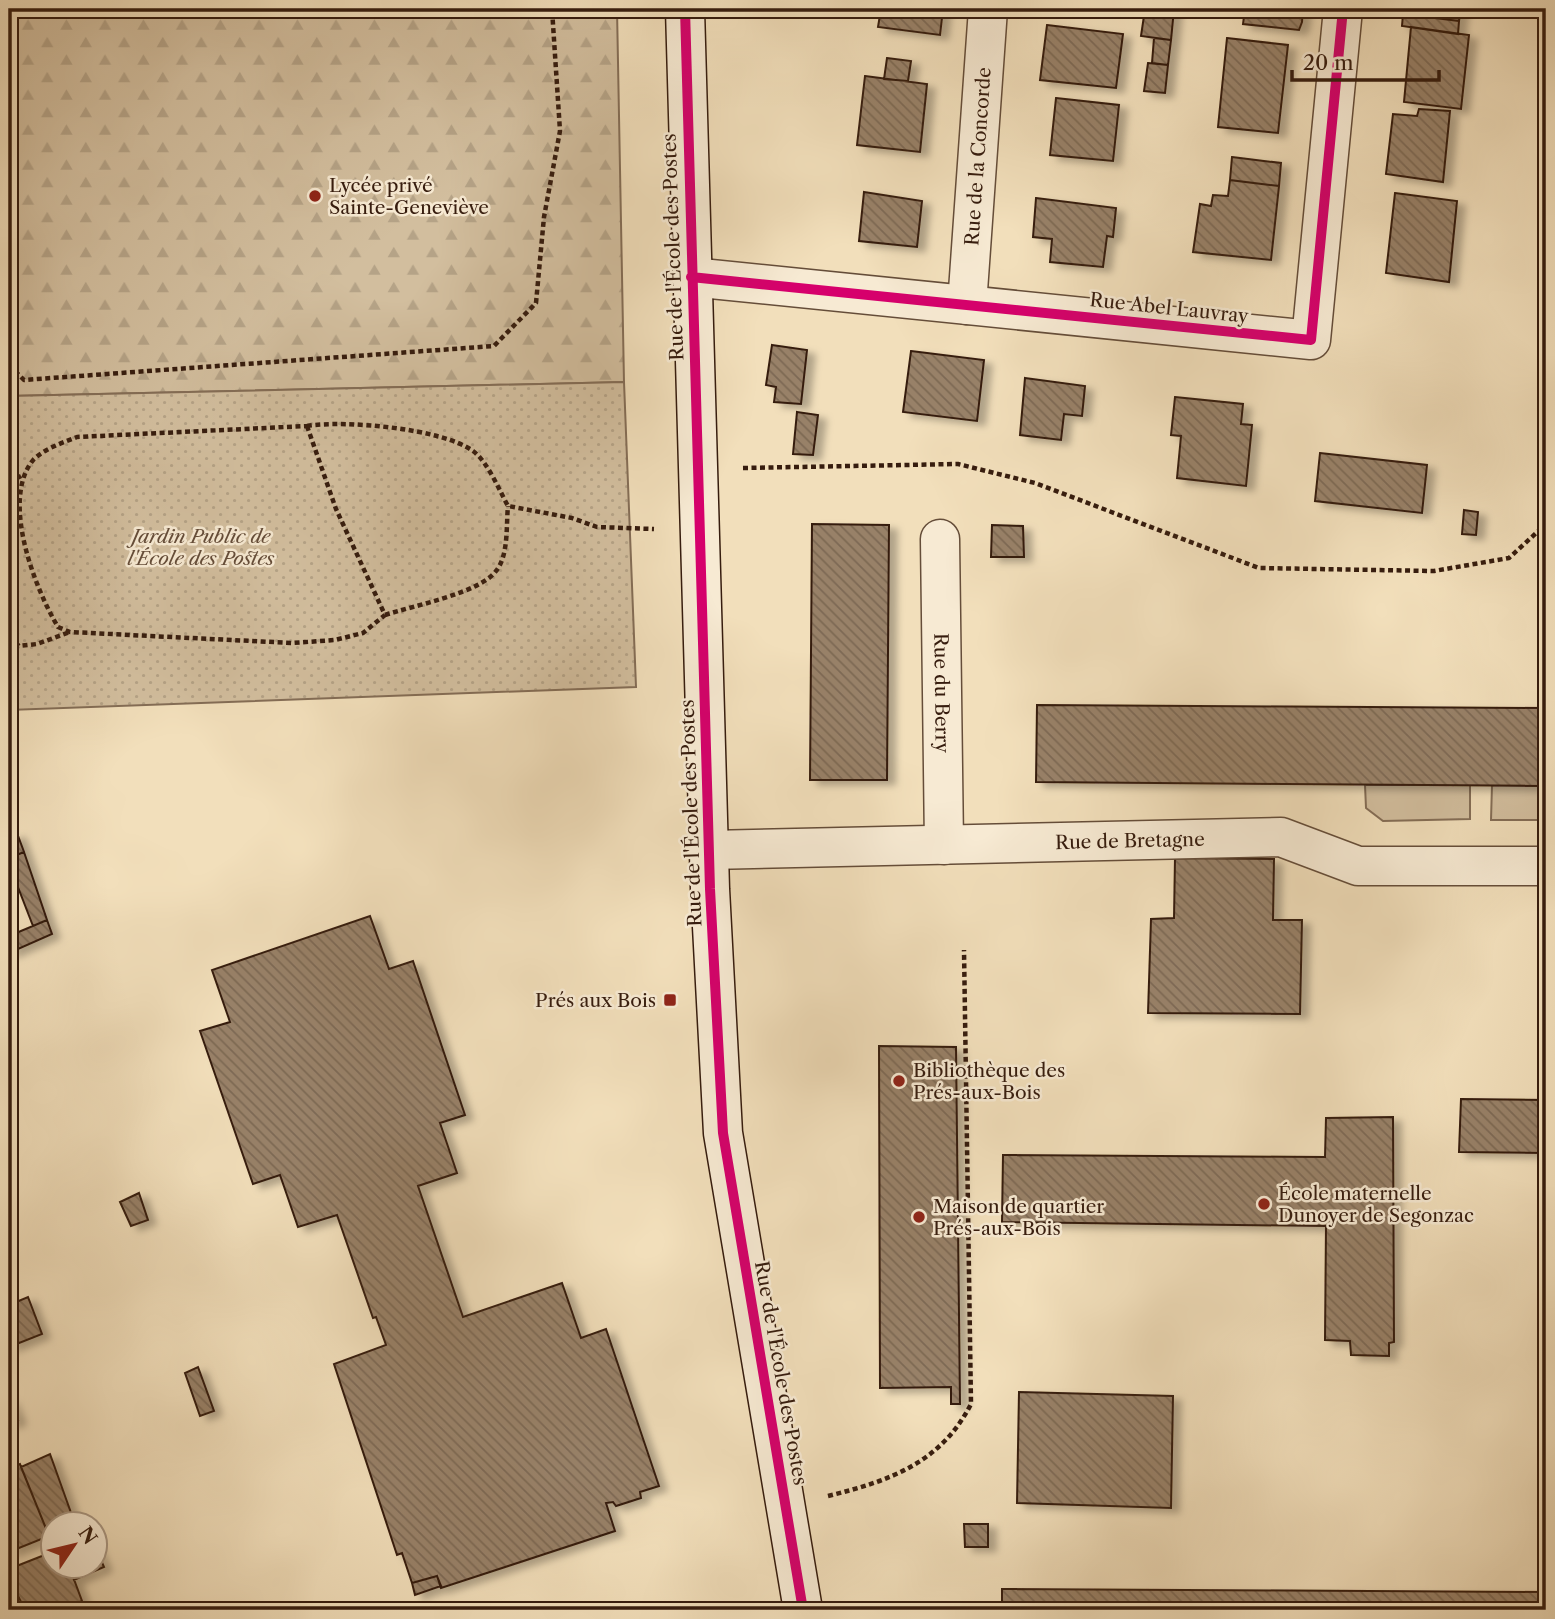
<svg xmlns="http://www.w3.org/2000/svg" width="1555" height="1619" font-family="'Libre Caslon Text',serif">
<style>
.grass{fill:#d2be9e;stroke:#846d56;stroke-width:2}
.forest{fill:url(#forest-firs);stroke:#846d56;stroke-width:2}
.park{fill:url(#park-dots);stroke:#846d56;stroke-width:2}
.building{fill:url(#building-back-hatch);stroke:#361c0e;stroke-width:2;filter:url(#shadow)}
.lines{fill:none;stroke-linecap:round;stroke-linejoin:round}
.minor-casing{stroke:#654d39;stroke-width:41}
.secondary-casing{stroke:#361c0e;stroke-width:41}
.path{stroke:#361c0e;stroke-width:4.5;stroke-dasharray:5 3.5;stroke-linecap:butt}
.minor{stroke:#f7ead3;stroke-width:38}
.secondary{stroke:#f7ead3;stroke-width:38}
.cycleway-casing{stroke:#f7ead3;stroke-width:15}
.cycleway{stroke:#d6006c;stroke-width:10}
.poi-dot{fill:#8f2418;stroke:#f7ead3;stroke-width:2.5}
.labels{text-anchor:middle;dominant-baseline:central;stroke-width:5;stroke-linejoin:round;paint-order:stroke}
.street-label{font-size:19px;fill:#361c0e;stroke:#f7ead3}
.poi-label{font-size:19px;fill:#361c0e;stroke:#f7ead3;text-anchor:start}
.park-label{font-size:19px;font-style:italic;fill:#654d39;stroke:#f7ead3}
</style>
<defs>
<pattern id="forest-firs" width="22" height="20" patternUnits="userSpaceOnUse" patternTransform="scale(1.75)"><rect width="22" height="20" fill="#d2be9e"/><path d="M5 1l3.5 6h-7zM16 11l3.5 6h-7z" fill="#b5a387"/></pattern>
<pattern id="park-dots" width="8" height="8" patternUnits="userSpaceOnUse" patternTransform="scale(1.75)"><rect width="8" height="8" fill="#d2be9e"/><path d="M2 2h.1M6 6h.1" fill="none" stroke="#b5a387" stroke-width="1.8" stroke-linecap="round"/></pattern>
<pattern id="building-back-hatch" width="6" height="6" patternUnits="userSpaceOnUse" patternTransform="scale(1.75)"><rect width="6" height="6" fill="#988168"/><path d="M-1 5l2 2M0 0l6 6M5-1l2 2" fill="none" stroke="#7d6954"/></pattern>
<filter id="shadow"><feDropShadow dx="8" dy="4.5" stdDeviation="3.5" flood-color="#0004"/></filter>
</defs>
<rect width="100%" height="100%" fill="#f2dfbb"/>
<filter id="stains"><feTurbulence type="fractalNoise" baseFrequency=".00286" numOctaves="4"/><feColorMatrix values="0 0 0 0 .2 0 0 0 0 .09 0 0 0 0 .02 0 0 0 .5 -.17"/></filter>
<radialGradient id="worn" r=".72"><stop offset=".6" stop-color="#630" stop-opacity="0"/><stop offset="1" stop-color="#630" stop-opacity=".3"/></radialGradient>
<!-- grass -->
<path class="grass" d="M1365 785H1470V819L1383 821 1366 808Z
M1492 785 1546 786V820H1491Z"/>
<!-- forest -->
<path class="forest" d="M9 9H617L624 382 9 396Z"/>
<!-- park -->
<path class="park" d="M624 382 636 687 9 710V396Z"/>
<!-- building -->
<path class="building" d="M881 9H943L940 35 878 27Z
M1145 9H1174L1171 40 1141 36Z
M1245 9H1303L1302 22 1299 30 1243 24Z
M1404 9H1461L1459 21 1403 14Z
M1403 14 1459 21 1458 34 1402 26Z
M1047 25 1123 34 1116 88 1040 80Z
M1411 27 1469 35 1461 109 1404 102Z
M1154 38 1171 40 1168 65 1152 63Z
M1227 38 1288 45 1278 133 1218 127Z
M887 58 911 61 908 81 884 79Z
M1148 63 1168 65 1165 93 1144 91Z
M865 76 927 84 920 152 857 145Z
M1056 98 1119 105 1113 161 1050 155Z
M1419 109 1450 111 1443 182 1386 174 1393 114 1417 116Z
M1232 157 1281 163 1279 186 1230 180Z
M1230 180 1279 186 1271 260 1193 252 1200 204 1211 206 1213 195 1228 196Z
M864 192 922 201 917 247 859 241Z
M1395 193 1457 201 1449 282 1386 273Z
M1036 198 1116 208 1113 237 1107 236 1103 267 1050 262 1052 239 1033 237Z
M772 345 807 350 801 404 774 402 776 387 766 385Z
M911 351 984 360 977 421 903 412Z
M1025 378 1085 386 1082 416 1064 414 1061 440 1020 435Z
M1175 397 1243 404 1241 424 1252 425 1246 486 1177 478 1181 436 1171 435Z
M797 412 818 415 813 455 793 454Z
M1320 453 1427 465 1422 513 1315 501Z
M1464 510 1478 512 1476 535 1462 534Z
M812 524 889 525 887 780H810Z
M992 525 1023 526 1024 557H991Z
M1037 705 1546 708V786L1036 782Z
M17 833 24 852 9 858V836Z
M24 852 47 920 33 926 9 864V858Z
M1175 858 1274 859 1273 920H1302L1300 1014 1148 1013 1151 919 1174 918Z
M370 916 389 969 413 961 465 1115 440 1123 457 1173 418 1186 463 1317 562 1283 581 1338 606 1329 659 1486 640 1492 641 1498 616 1506 613 1502 606 1503 615 1531 441 1588 437 1576 412 1583 402 1553 397 1555 334 1364 386 1345 376 1317 373 1318 337 1215 298 1227 280 1175 253 1184 200 1031 230 1022 212 970Z
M47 920 52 934 9 953V936Z
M879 1046 956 1047 960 1404H951V1387L880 1388Z
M1461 1099 1546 1100 1544 1153 1459 1152Z
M1393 1117 1394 1342 1389 1343V1356L1351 1355 1350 1341 1325 1340 1326 1226 1002 1222 1003 1155 1325 1157 1326 1118Z
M139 1193 148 1220 131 1226 120 1202Z
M28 1297 42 1334 9 1347V1305Z
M198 1367 214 1411 200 1416 185 1373Z
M1019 1392 1173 1396 1171 1508 1017 1503Z
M9 1398 18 1420 9 1424Z
M50 1454 75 1524H52V1534L49 1536 21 1467Z
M20 1464 49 1536 9 1552V1468Z
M964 1524H988V1547H965Z
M94 1544 104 1567 74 1580 69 1566H94Z
M52 1552V1566H69L82 1601 59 1610H25L9 1578V1569Z
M437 1576 441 1586 415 1595 412 1583Z
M1002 1589 1546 1592V1610H1002Z"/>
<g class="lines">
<!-- minor casing -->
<g class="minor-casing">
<g id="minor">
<path d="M691 277 1311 340 1343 9"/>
<path id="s1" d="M967 305 988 9"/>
<path id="s2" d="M940 539 944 845"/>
<path id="s3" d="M710 850 1281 837 1358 866H1546"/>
</g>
</g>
<!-- secondary casing -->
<g class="secondary-casing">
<path id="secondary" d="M685 9 710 889 723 1133 803 1610"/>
</g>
<!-- path -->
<path class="path" d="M9 365 24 380 494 346 536 303 544 217 560 131 552 9
M307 426 336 509 385 615 363 633 335 640 292 643 70 632 58 627C34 587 0 498 34 459 46 448 62 443 77 437Z
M307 426C344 420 441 428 473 451 488 462 499 490 508 506L572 518 597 527 654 529
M743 468 958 464 1035 483 1259 568 1434 571 1509 558 1546 524
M9 482 21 476
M385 615C412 606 480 593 496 571 509 555 506 525 508 506
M9 637 19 646 37 644 70 632
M828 1496C889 1481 941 1463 971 1404L964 950"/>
<!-- minor -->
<use href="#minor" class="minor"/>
<!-- secondary -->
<use href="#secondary" class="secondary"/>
<!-- cycleway casing -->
<g class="cycleway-casing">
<path id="cycleway" d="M685 9 710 889 723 1133 803 1610
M691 277 1311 340 1343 9"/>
</g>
<!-- cycleway -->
<use href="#cycleway" class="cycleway"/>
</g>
<!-- markers -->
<g class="poi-dot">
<circle cx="315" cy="196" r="7"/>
<rect x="663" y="993" width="14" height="14" rx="3.5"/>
<circle cx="899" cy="1081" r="7"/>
<circle cx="1264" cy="1204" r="7"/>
<circle cx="919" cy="1217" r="7"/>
</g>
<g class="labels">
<!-- street labels -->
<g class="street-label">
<text stroke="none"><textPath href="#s1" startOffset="149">Rue de la Concorde</textPath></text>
<text transform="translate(673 247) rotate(-92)">Rue de l'École des Postes</text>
<text transform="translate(1169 308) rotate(6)">Rue Abel Lauvray</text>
<text stroke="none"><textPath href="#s2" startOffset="154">Rue du Berry</textPath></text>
<text transform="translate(691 813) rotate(-92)">Rue de l'École des Postes</text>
<text stroke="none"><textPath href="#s3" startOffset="420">Rue de Bretagne</textPath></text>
<text transform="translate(781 1373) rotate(80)">Rue de l'École des Postes</text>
</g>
<!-- poi labels -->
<g class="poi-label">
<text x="329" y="185">Lycée privé<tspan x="329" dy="22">Sainte-Geneviève</tspan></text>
<text x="656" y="1000" text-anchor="end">Prés aux Bois</text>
<text x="913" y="1070">Bibliothèque des<tspan x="913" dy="22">Prés-aux-Bois</tspan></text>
<text x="1278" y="1193">École maternelle<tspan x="1278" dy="22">Dunoyer de Segonzac</tspan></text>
<text x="933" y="1206">Maison de quartier<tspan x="933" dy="22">Prés-aux-Bois</tspan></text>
</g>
<!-- park labels -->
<g class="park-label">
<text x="201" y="536">Jardin Public de<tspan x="201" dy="22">l'École des Postes</tspan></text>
</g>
</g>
<!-- margin -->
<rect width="1555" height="1619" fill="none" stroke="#f2dfbb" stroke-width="35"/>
<rect x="10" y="10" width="1534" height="1598" fill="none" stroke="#361c0e" stroke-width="3.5"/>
<rect x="18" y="18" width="1520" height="1584" fill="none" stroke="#361c0e" stroke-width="2"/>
<!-- north arrow -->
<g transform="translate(74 1545) rotate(55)"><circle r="33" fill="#f7ead3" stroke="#aa9884" stroke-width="2"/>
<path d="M0-5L12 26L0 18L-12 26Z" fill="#8f2418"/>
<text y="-10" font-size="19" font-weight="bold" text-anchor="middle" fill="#361c0e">N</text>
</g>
<!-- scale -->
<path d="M1292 70v10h147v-10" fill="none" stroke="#361c0e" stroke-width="3.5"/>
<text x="1303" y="70" font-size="21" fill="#361c0e" stroke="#f7ead3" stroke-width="5" paint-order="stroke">20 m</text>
<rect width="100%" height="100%" filter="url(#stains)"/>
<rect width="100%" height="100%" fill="url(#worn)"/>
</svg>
